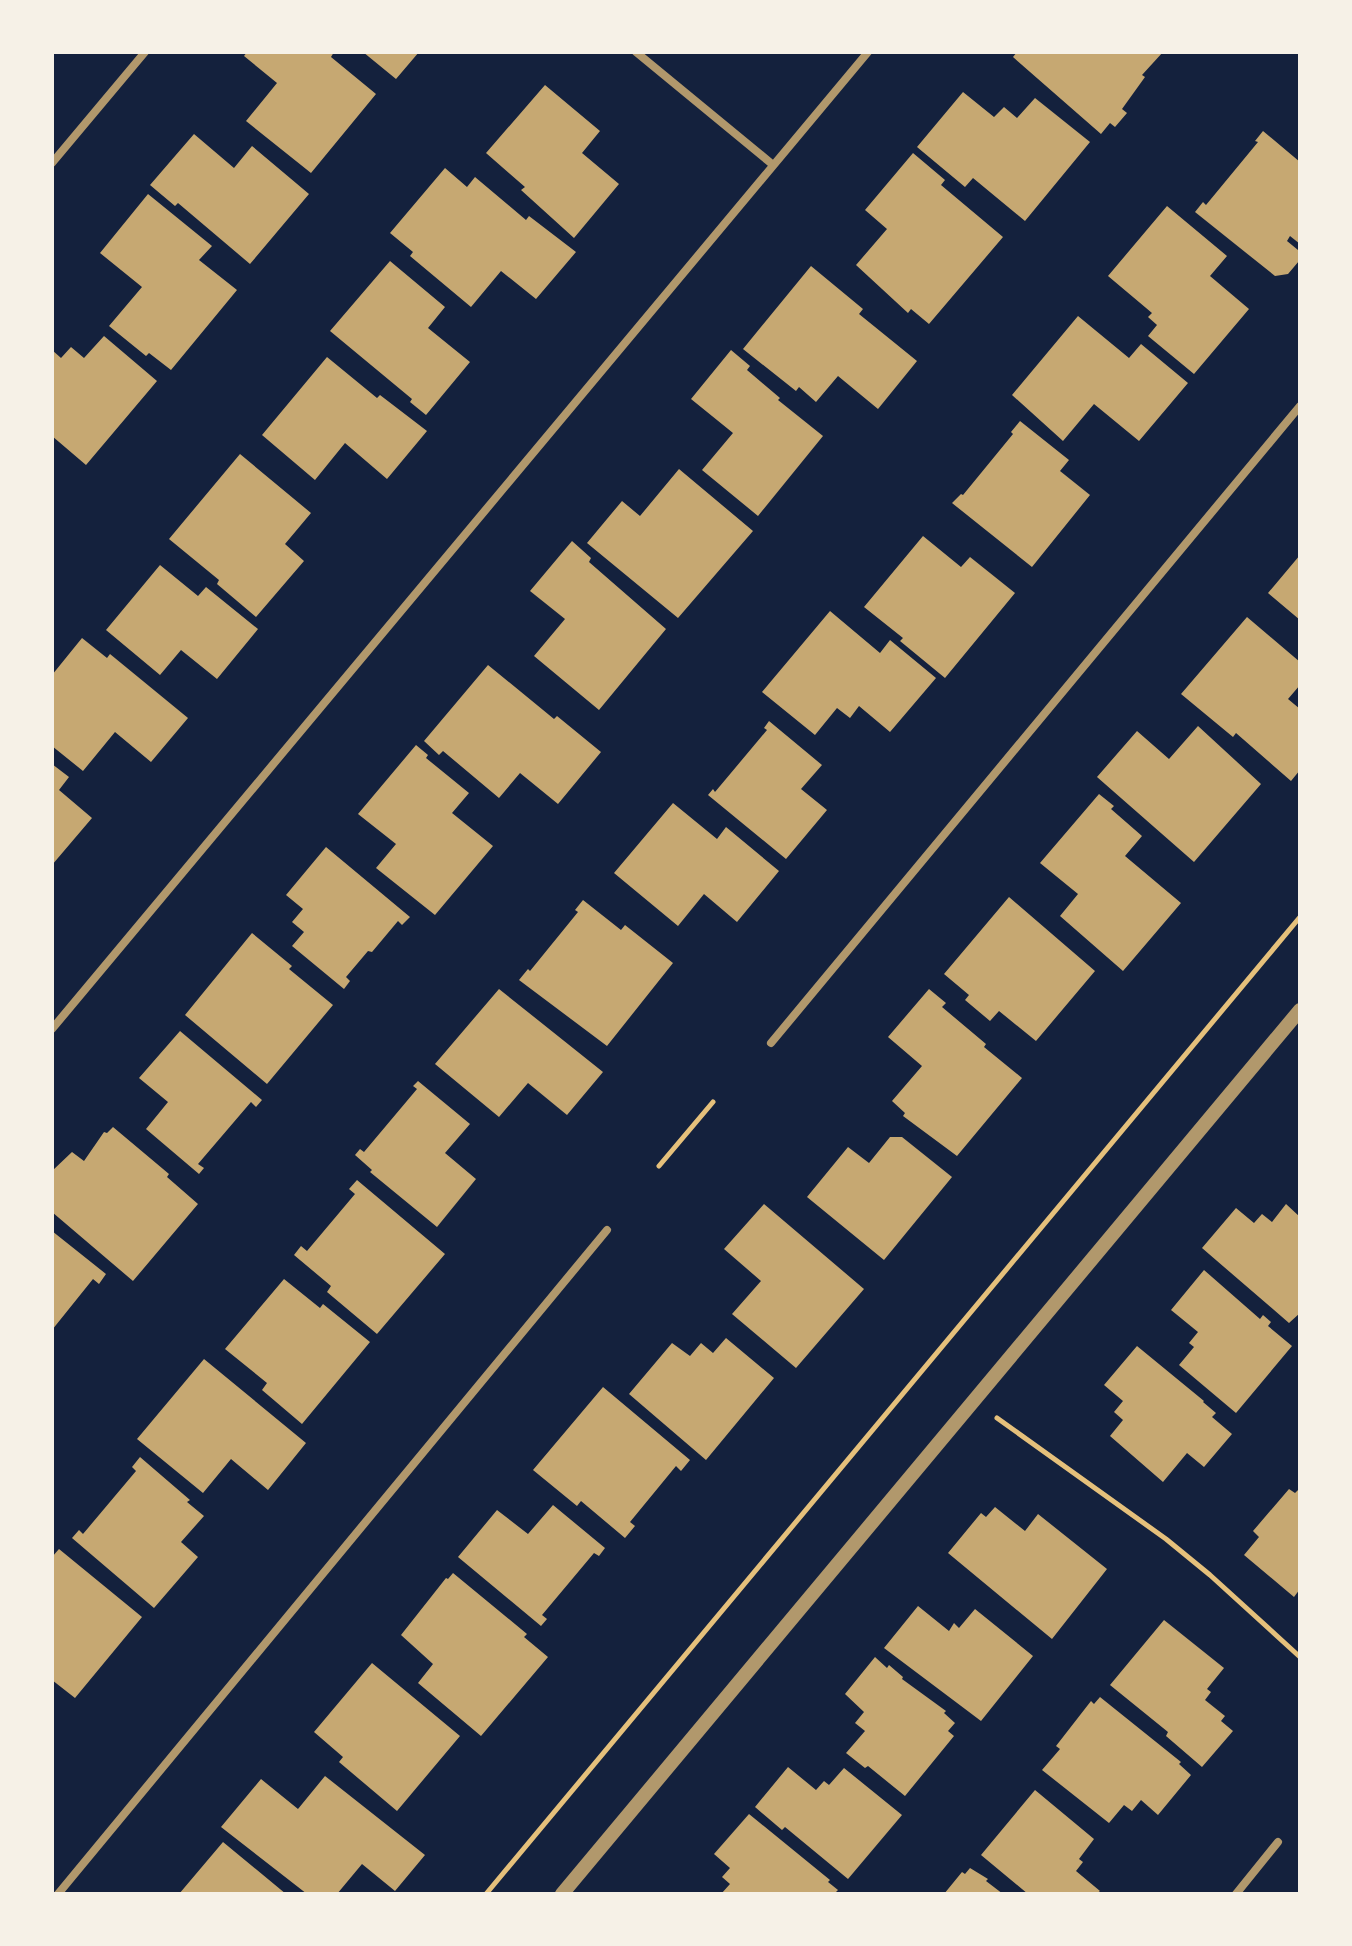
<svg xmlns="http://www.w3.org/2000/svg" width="1352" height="1946" font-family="'Varela Round',sans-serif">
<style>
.building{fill:#c6a872}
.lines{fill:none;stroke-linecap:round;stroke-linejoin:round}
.path{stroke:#e5c07b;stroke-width:5}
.minor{stroke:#b1986c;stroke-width:8}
.tertiary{stroke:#b1986c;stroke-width:14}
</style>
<rect width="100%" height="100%" fill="#14213d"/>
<!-- building -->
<path class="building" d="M247 52H334L331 57 376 94 311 173 246 121 277 83 244 56Z
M363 52H419L396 79Z
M1017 52H1163L1142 75 1145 77 1122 109 1127 113 1115 127 1110 123 1101 134 1013 57Z
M545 85 600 131 582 153 619 184 574 238 521 190 525 187 486 153Z
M963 92 994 117 1004 107 1017 118 1035 98 1090 142 1025 221 973 178 965 187 917 147Z
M1263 131 1300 162V244L1290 236 1287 241 1298 250 1299 261 1288 274 1275 276 1195 212 1203 202 1206 205 1258 142 1255 141Z
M194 134 234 168 252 146 309 194 250 264 178 203 175 206 150 185Z
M913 153 945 180 941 185 1003 237 929 324 911 309 908 313 856 265 887 229 865 210Z
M445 168 467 187 475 177 526 220 529 216 576 252 536 299 501 271 471 307 410 256 413 252 390 233Z
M148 194 212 246 199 260 237 290 171 370 149 353 146 356 109 326 142 287 100 253Z
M1167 206 1227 256 1210 276 1249 309 1194 374 1148 336 1157 325 1148 317 1152 313 1108 276Z
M390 261 445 307 428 328 470 362 426 415 410 402 412 399 330 331Z
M811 266 863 309 859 314 917 361 878 409 838 376 816 402 799 387 796 391 743 349Z
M1078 316 1129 358 1141 344 1188 383 1139 441 1094 404 1063 441 1012 395Z
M104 336 157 381 86 465 52 436V350L61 358 71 347 84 358Z
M731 350 750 366 747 370 780 398 778 400 823 436 758 516 702 470 733 433 691 399Z
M327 357 377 398 380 395 427 431 387 479 345 443 315 480 262 435Z
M1020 421 1069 460 1060 471 1090 495 1032 567 952 503 961 494 963 495 1013 434 1011 432Z
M240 454 311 513 285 544 304 561 256 617 217 584 219 580 169 539Z
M679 469 753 531 678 618 587 543 622 501 640 516Z
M923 536 961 567 970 557 1015 593 945 678 900 641 903 638 864 607Z
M572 541 591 558 589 562 666 629 599 710 534 656 565 619 530 591Z
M1300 555V620L1268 593Z
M160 565 198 596 206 587 258 629 217 679 181 650 160 675 106 630Z
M830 611 880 653 890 640 936 678 890 732 859 706 850 718 837 708 815 735 762 692Z
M1247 617 1300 662V685L1288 699 1300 709V770L1291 781 1236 733 1233 737 1181 694Z
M82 638 107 658 110 654 188 718 151 762 115 732 83 771 52 746V675Z
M488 665 554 719 557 716 601 752 558 804 520 773 499 798 443 751 439 755 424 741Z
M769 721 822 765 801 789 827 810 786 859 708 795 713 789 715 792 767 730 764 728Z
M1198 726 1261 784 1194 862 1097 777 1137 731 1169 759Z
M416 745 428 755 426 758 469 793 452 813 493 846 435 915 376 868 396 844 358 814Z
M52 764 69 777 59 790 92 818 52 865Z
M1099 794 1114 806 1111 809 1142 836 1125 856 1181 903 1123 971 1060 916 1078 894 1040 863Z
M673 803 717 839 726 827 779 871 737 922 704 894 678 926 614 873Z
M326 847 410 917 402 925 398 921 372 952 368 951 346 977 350 981 344 989 292 946 304 932 292 922 303 909 286 895Z
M1009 897 1095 971 1036 1041 999 1011 990 1021 965 1000 969 995 944 974Z
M583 900 621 930 625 925 673 963 607 1046 519 980 528 969 530 971 578 912 575 910Z
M252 933 292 966 289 969 333 1005 267 1084 185 1015Z
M499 989 603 1072 567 1115 528 1083 499 1117 435 1064Z
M929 989 946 1003 942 1007 986 1044 984 1047 1022 1078 957 1156 903 1116 905 1113 892 1101 922 1066 888 1037Z
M180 1031 262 1100 256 1107 251 1102 198 1164 204 1168 199 1174 146 1129 168 1102 139 1078Z
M418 1081 470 1124 445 1153 476 1179 437 1227 370 1172 372 1170 355 1155 360 1149 364 1152 417 1089 413 1086Z
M113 1127 169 1174 167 1177 198 1204 133 1281 52 1212V1171L72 1152 84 1161 104 1132 107 1133Z
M890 1137H902L952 1177 884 1260 807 1197 848 1147 869 1163Z
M357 1180 445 1254 377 1334 327 1292 331 1286 294 1255 301 1246 307 1251 355 1194 349 1189Z
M764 1204 864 1289 796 1368 732 1314 761 1281 724 1249Z
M1286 1204 1300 1217V1313L1289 1323 1202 1248 1236 1208 1254 1223 1262 1214 1272 1222Z
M52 1231 106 1274 99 1284 93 1279 52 1330Z
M1204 1270 1260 1319 1263 1315 1271 1322 1268 1326 1292 1346 1236 1413 1179 1365 1194 1347 1189 1343 1198 1332 1171 1310Z
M284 1279 320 1308 323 1304 370 1342 302 1424 262 1390 267 1383 225 1349Z
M726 1338 774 1378 706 1460 629 1394 672 1343 690 1356 701 1343 713 1353Z
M1137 1346 1204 1401 1203 1402 1216 1413 1212 1417 1232 1434 1204 1467 1187 1453 1163 1482 1110 1436 1123 1420 1114 1412 1123 1401 1104 1385Z
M204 1359 306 1443 268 1490 231 1459 203 1493 137 1439Z
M603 1387 690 1460 681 1471 676 1466 630 1522 635 1526 625 1538 581 1501 577 1506 533 1470Z
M140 1457 190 1500 187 1502 204 1516 181 1542 198 1557 154 1608 72 1538 79 1530 83 1534 136 1471 132 1467Z
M1300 1488V1589L1294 1597 1244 1555 1259 1537 1253 1531 1289 1489 1295 1493Z
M553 1505 605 1548 599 1556 594 1553 542 1615 547 1619 541 1626 458 1557 497 1510 528 1534Z
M995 1507 1025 1531 1038 1514 1107 1569 1052 1639 948 1553 981 1513 986 1517Z
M59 1549 142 1617 75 1698 52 1680V1557Z
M453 1573 527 1634 524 1637 548 1657 481 1736 418 1683 433 1664 401 1635 446 1578 448 1579Z
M918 1606 949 1631 954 1623 959 1628 975 1609 1033 1656 981 1721 884 1648Z
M1164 1620 1224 1668 1207 1689 1211 1692 1205 1700 1225 1716 1221 1721 1233 1731 1202 1767 1166 1736 1168 1732 1110 1685Z
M875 1657 887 1668 889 1665 903 1677 902 1679 946 1711 944 1713 955 1723 948 1731 954 1736 905 1796 868 1766 865 1768 846 1753 865 1731 855 1723 864 1712 845 1694Z
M372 1663 460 1736 397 1811 339 1762 343 1757 314 1732Z
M1100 1697 1181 1762 1179 1764 1191 1775 1158 1815 1141 1800 1132 1811 1124 1805 1109 1823 1042 1770 1060 1749 1056 1746 1091 1701 1094 1704Z
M788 1767 816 1790 824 1781 829 1785 844 1768 902 1815 848 1879 785 1827 782 1830 755 1807Z
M325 1776 425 1855 395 1891 362 1864 337 1894H307L221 1827 261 1779 298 1809Z
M1035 1790 1094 1839 1079 1859 1083 1862 1076 1871 1100 1891 1096 1894H1028L981 1855Z
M749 1814 830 1880 828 1882 838 1890 834 1894H721L730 1884 722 1877 730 1868 714 1854Z
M223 1842 286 1894H179Z
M970 1868 988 1879 986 1881 1003 1894H944L962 1872 965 1874Z"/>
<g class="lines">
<!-- path -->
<path class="path" d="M659 1166 713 1102
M997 1418 1166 1539 1210 1575 1300 1657
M486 1894 1300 917"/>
<!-- minor -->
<path class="minor" d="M636 52 772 164
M52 163 145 52
M52 1029 868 52
M771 1043 1300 406
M58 1894 607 1230
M1236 1894 1278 1842"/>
<!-- tertiary -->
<path class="tertiary" d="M562 1894 1300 1010"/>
</g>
<!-- border -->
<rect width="1352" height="1946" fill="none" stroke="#f6f1e7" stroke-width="108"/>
</svg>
